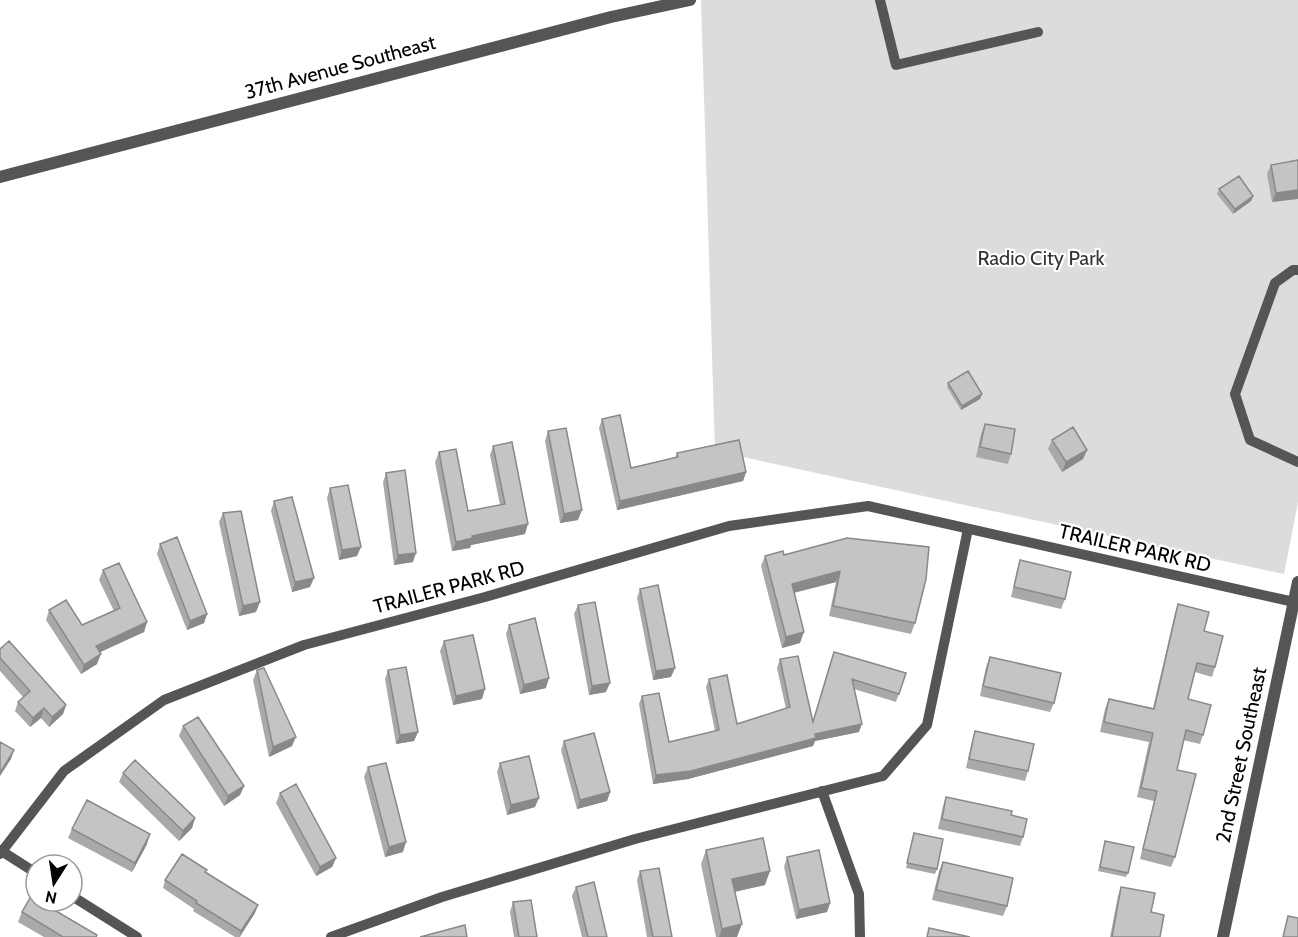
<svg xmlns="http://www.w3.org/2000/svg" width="1298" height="937" font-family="Cabin,sans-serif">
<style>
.green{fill:#dcdcdc}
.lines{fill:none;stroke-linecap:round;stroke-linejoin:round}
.service{stroke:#555;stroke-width:10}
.minor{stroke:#555;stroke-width:12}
.tertiary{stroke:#555;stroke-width:12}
.wall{fill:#a9a9a9}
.shaded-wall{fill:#898989}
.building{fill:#c4c4c4;stroke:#898989;stroke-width:1.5}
.labels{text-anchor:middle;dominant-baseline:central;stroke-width:4.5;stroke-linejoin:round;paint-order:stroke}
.street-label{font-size:20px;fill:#000;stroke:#fff}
.park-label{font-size:20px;fill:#333;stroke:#fff}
</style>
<rect width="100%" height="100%" fill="#fff"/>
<!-- green -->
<path class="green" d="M701 0H1298V502L1284 574 715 451Z"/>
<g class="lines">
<!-- service -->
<path class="service" d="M880 0 896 65 1038 32
M1298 270H1293L1275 283 1235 394 1250 440 1298 462
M822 791 859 894 860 937
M0 850 36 873
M0 854 64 771 164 700 304 645 485 597 729 526 868 506 1294 602
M72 896 137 937
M331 937 442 897 635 839 883 776 927 725 968 529"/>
<!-- minor -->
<path class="minor" d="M1223 937 1298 582"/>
<!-- tertiary -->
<path class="tertiary" d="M0 177 611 17 690 0"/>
</g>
<!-- wall -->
<path class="wall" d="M1298 160 1272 202 1267 174 1271 165Z
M1219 189 1253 196 1251 201 1233 214 1217 194Z
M948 383 982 394 980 399 961 410 947 387Z
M602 419 631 468 675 457 677 453 746 472 743 481 617 510 599 428Z
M985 424 1011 454 1008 464 976 457 981 434Z
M548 431 578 520 560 523 545 441Z
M1052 440 1087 450 1083 459 1062 472 1048 449Z
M493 446 525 534 471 545 470 548 452 551 435 462 439 452 468 511 500 505 490 455Z
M386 473 413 562 394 565 383 482Z
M330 488 357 556 339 560 327 498Z
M274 501 310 587 292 592 271 511Z
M223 513 256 612 239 616 219 522Z
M847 538 915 623 911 634 829 616 836 582 794 593 800 643 782 648 761 566 765 556 784 555Z
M160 544 207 614 204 623 187 630 157 554Z
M1020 560 1065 599 1061 609 1011 597 1017 570Z
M103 570 147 622 144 632 99 652 97 664 81 674 46 620 49 610 82 625 114 611 99 580Z
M640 589 671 677 653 680 637 598Z
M1178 604 1204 631 1215 667 1212 677 1195 672 1188 699 1203 735 1200 744 1183 740 1177 770 1175 857 1171 867 1140 859 1154 801 1137 797 1149 742 1100 732 1105 709 1109 699 1153 708 1175 613Z
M578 605 606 692 589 695 574 614Z
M509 625 546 688 520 694 506 634Z
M444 641 482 699 453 705 440 651Z
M0 649 66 705 63 714 49 727 41 718 30 727 15 711 18 702 23 697 0 671Z
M990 657 1054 703 1050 712 980 696 986 667Z
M780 659 813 721 831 660 906 673 896 702 854 689 859 732 815 741 813 746 688 779 653 784 639 704 642 696 669 742 715 731 706 687 709 679 737 724 786 709 777 668Z
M257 670 292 746 269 757 253 680Z
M388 670 418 732 414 741 396 744 385 679Z
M183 726 244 786 240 795 224 806 179 736Z
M975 731 1028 771 1025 781 966 768 972 741Z
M564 741 610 792 607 801 577 809 561 750Z
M500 763 535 807 507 815 497 772Z
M368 767 403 852 385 857 364 777Z
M123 773 195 818 192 828 179 841 119 782Z
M280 793 336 858 332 867 316 876 276 803Z
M946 797 1011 815 1023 837 1020 846 938 829 943 806Z
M72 829 147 844 132 872 68 838Z
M914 833 937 869 935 874 906 868Z
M1105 841 1128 873 1126 877 1098 871Z
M706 850 765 885 735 892 737 937H716L701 864Z
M787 857 830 903 827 912 796 919 784 867Z
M943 862 1007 906 1003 916 932 900 939 871Z
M640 871 672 937H647L637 880Z
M206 873 255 913 240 937H235L193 911 194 909 163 888 165 880Z
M576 887 607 937H582L572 896Z
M1121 887 1151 912 1160 937H1110L1118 896Z
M513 902 537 937H514L510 912Z
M22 912 96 937H44L18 922Z"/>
<!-- shaded-wall -->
<path class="shaded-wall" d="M1298 190V199L1272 202 1276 193Z
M1253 196 1251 201 1233 214 1235 209Z
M982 394 980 399 961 410 962 406Z
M1087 450 1083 459 1062 472 1066 462Z
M746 472 743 481 617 510 620 501Z
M582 510 578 520 560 523 564 514Z
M528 524 525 534 471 545 470 548 452 551 456 542 472 536Z
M361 547 357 556 339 560 342 550Z
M416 553 413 562 394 565 398 555Z
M840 571 836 582 788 594 792 584Z
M314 578 310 587 292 592 295 582Z
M260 602 256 612 239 616 243 606Z
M207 614 204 623 187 630 190 621Z
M147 622 144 632 92 656 96 646Z
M804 632 800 643 782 648 786 637Z
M101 654 97 664 81 674 84 665Z
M675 668 671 677 653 680 656 671Z
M549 678 546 688 520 694 524 685Z
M610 683 606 692 589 695 592 686Z
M485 689 482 699 453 705 456 696Z
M66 705 63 714 49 727 52 717Z
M44 708 41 718 30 727 33 718Z
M862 724 859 732 815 741 813 746 688 779 653 784 656 775 815 734Z
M418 732 414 741 396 744 400 735Z
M296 737 292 746 269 757 273 747Z
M14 750 11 759 0 776V773Z
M244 786 240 795 224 806 228 796Z
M610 792 607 801 577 809 580 800Z
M539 798 535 807 507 815 511 805Z
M195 818 192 828 179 841 183 831Z
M150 834 147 844 132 872 135 863Z
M406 842 403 852 385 857 389 847Z
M336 858 332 867 316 876 320 867Z
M770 871 765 885 727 893 732 879Z
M830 903 827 912 796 919 799 910Z
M258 905 255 913 239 937 241 931Z
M742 924 737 937H719L722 929Z"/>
<!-- building -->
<path class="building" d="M1298 160V190L1276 193 1271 165Z
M1239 176 1253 196 1235 209 1219 189Z
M968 371 982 394 962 406 948 383Z
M620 415 631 468 678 457 677 453 739 440 746 472 620 501 602 419Z
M985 424 1015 429 1011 454 980 447Z
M1073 427 1087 450 1066 462 1052 440Z
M566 428 582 510 564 514 548 431Z
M512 442 528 524 472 536 473 538 456 542 439 452 456 449 468 511 505 504 493 446Z
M405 470 416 553 398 555 386 473Z
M348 485 361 547 342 550 330 488Z
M292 497 314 578 295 582 274 501Z
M241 511 260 602 243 606 223 513Z
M177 537 207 614 190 621 160 544Z
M847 538 929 547 926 579 915 623 833 606 840 571 792 584 804 632 786 637 765 556 783 551 784 555Z
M1020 560 1071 572 1065 599 1014 587Z
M119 563 147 622 96 646 101 654 84 665 49 610 66 600 82 625 120 608 103 570Z
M658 585 675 668 656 671 640 589Z
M595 602 610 683 592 686 578 605Z
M1178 604 1209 612 1204 631 1223 636 1215 667 1197 663 1188 699 1211 705 1203 735 1186 730 1177 770 1196 774 1175 857 1143 849 1157 791 1141 788 1153 733 1104 722 1109 699 1154 709Z
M535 618 549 678 524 685 509 625Z
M473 635 485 689 456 696 444 641Z
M9 641 66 705 52 717 44 708 33 718 18 702 30 691 0 658V649Z
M834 652 906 673 899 694 852 679 862 724 815 734 816 738 691 771 656 775 642 696 659 693 669 742 719 730 709 679 727 675 737 724 790 707 780 659 798 656 813 722Z
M990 657 1061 673 1054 703 983 686Z
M406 667 418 732 400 735 388 670Z
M264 668 296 737 273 747 257 670Z
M198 717 244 786 228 796 183 726Z
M975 731 1034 744 1028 771 969 759Z
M594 733 610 792 580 800 564 741Z
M0 742 14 750 0 773Z
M529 756 539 798 511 805 500 763Z
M135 760 195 818 183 831 123 773Z
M386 763 406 842 389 847 368 767Z
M296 784 336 858 320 867 280 793Z
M946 797 1012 811 1011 815 1027 819 1023 837 942 819Z
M87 800 150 834 135 863 72 829Z
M914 833 943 839 937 869 907 863Z
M763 838 770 871 732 879 742 924 722 929 706 850Z
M1105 841 1134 847 1128 873 1100 867Z
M819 850 830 903 799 910 787 857Z
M182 854 207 870 205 872 258 905 241 931 196 903 197 901 165 880Z
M943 862 1013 878 1007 906 936 890Z
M659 868 672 937H653L640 871Z
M594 882 607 937H588L576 887Z
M1121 887 1155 893 1151 912 1164 915 1160 937H1112Z
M31 896 36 899V901H39L97 935 96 937H63L22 912Z
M531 900 537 937H519L513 902Z
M1288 916 1298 918V937H1283Z
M465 925 467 937H420Z
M929 928 970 937H927Z"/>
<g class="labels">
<!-- street labels -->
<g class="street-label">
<text transform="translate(340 67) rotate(-15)">37th Avenue Southeast</text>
<text transform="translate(1135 548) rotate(13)">TRAILER PARK RD</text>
<text transform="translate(449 587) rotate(-15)">TRAILER PARK RD</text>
<text transform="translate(1241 755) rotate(-78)">2nd Street Southeast</text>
</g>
<!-- park labels -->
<g class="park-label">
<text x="1041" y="258">Radio City Park</text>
</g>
</g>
<!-- north arrow -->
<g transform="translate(54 883) rotate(192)"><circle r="28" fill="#ffffff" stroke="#999999" stroke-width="1.5"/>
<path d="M0-4.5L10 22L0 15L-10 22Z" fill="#000000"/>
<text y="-9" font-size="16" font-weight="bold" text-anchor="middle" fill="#000000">N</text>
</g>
</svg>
